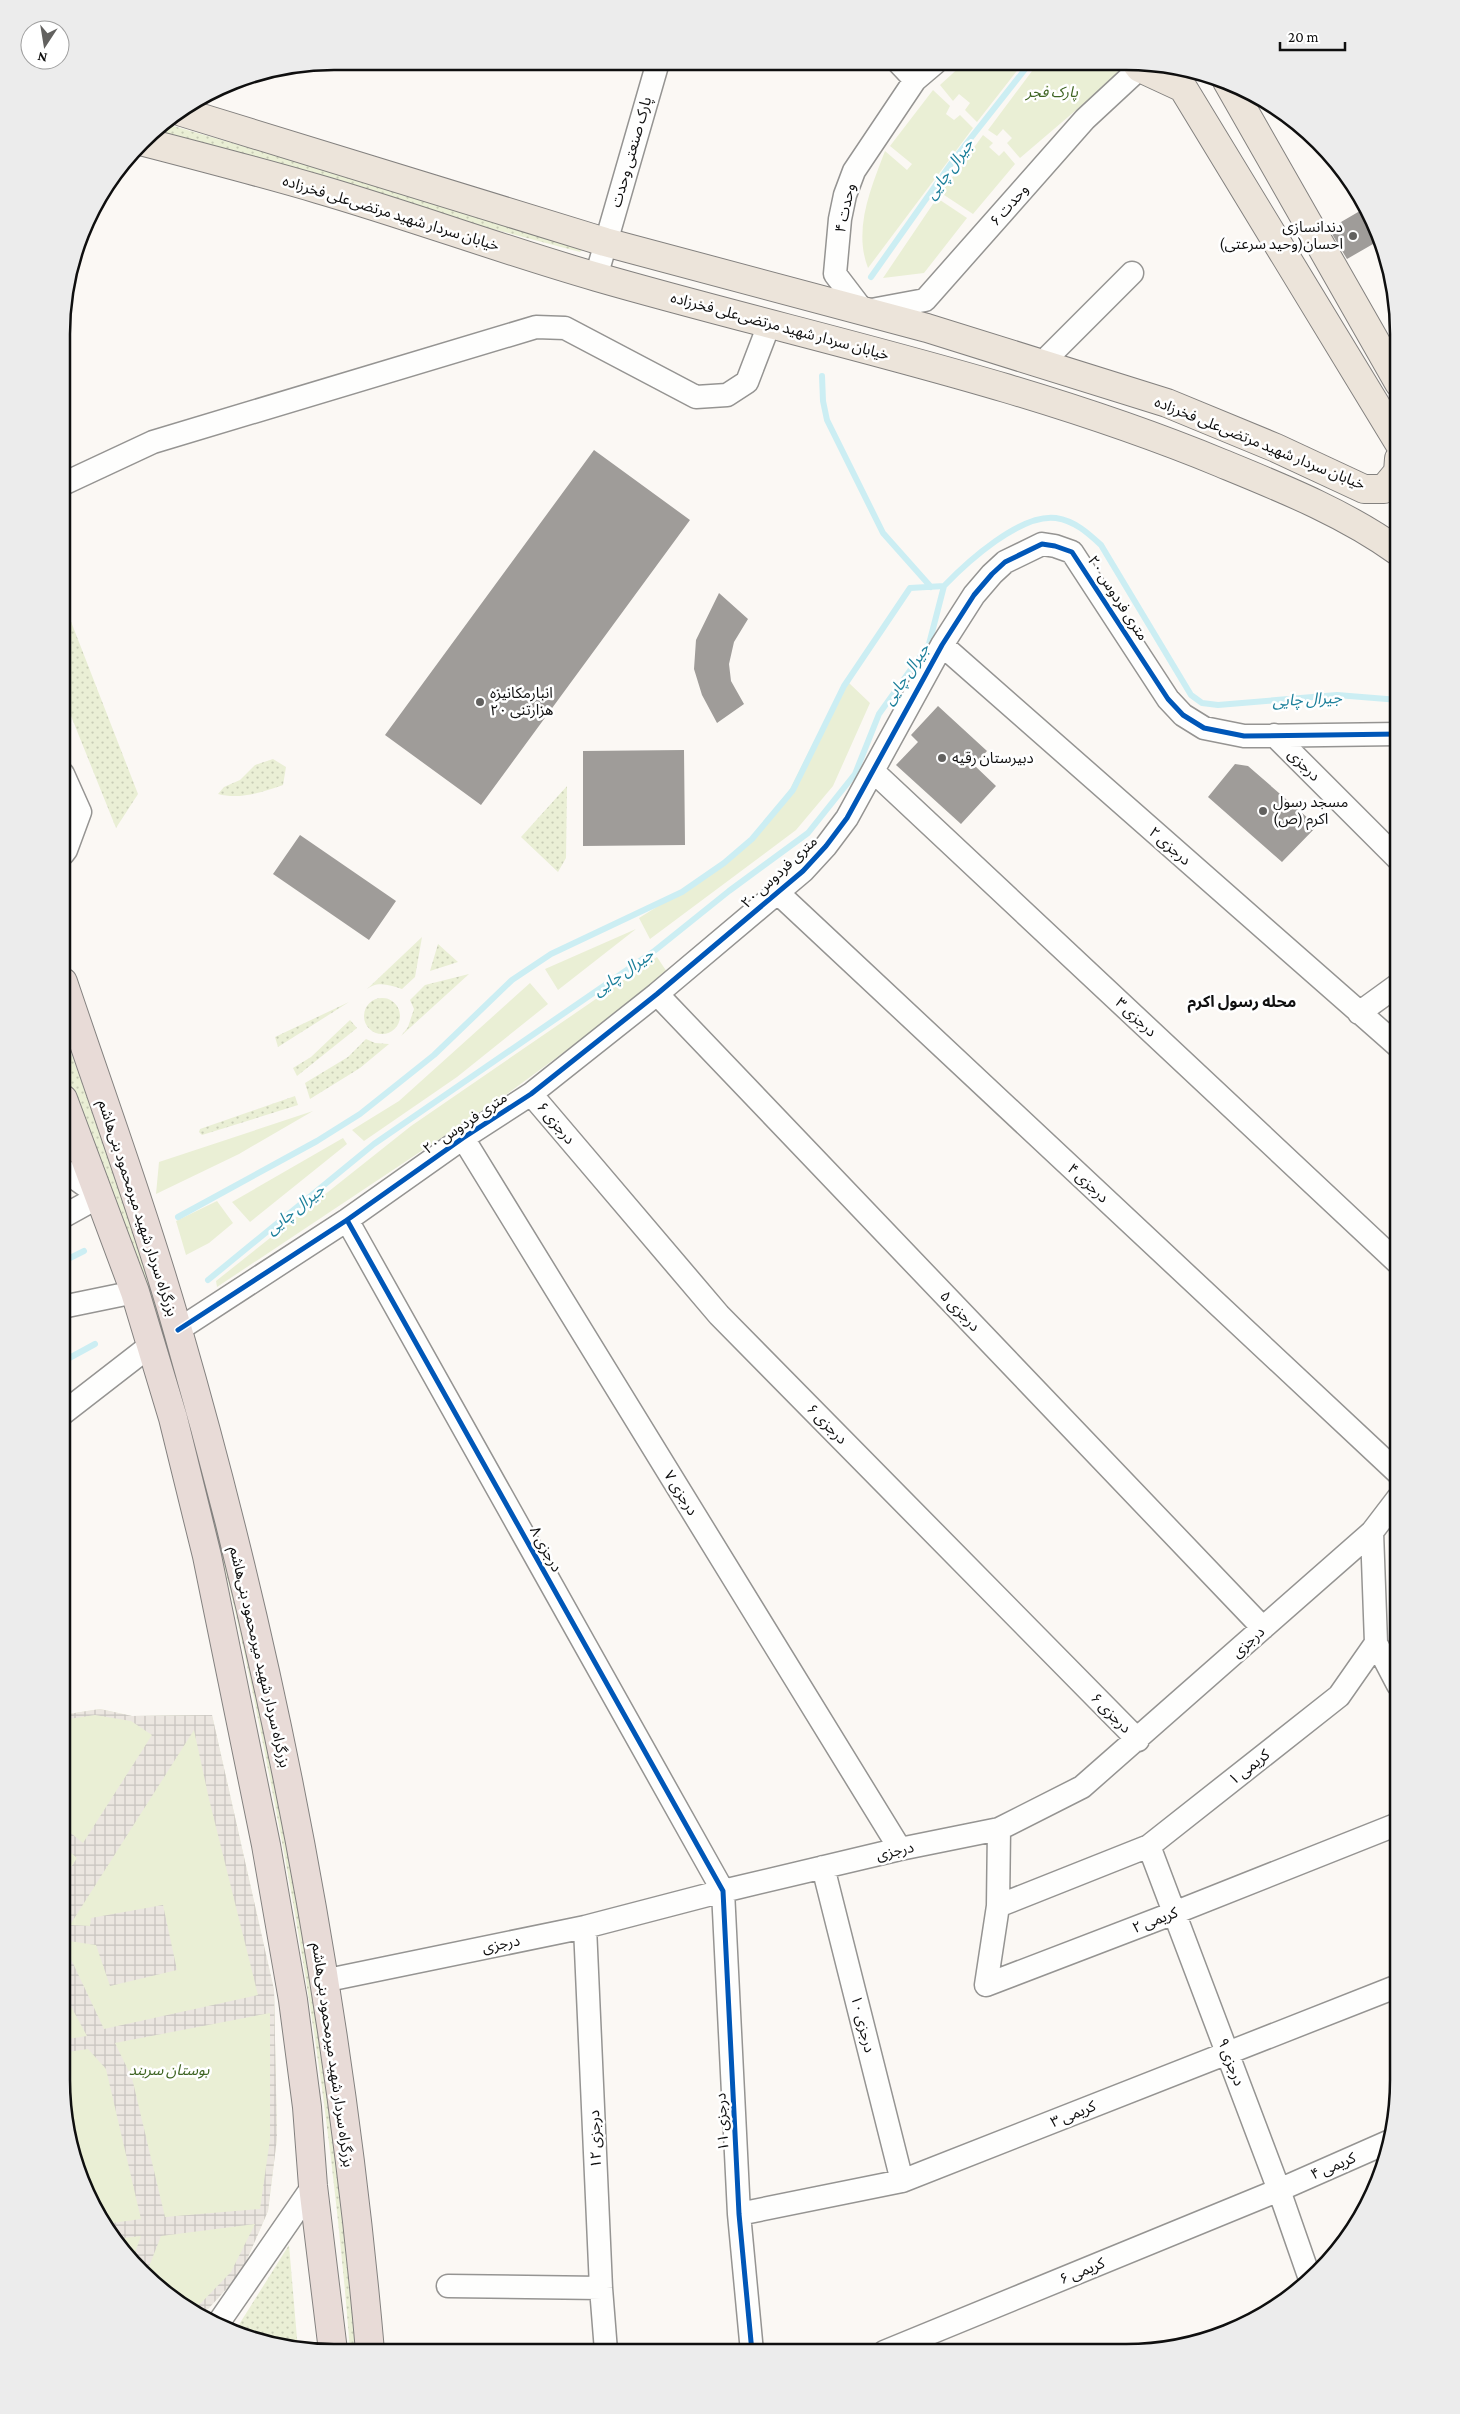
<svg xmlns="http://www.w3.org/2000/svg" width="1460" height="2414" font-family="'Crimson Pro','Noto Sans Arabic',serif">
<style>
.grass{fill:url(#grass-dots)}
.park{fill:#eaefd5}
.plaza{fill:url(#plaza-grid);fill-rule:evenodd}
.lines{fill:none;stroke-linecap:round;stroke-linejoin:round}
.stream{stroke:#cceef3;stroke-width:6}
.building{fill:#9f9c99}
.minor-casing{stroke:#959492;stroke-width:25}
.major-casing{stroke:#83817f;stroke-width:30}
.highway-casing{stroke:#83817f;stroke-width:30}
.minor{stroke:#fefefd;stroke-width:22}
.major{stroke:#ece4da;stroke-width:28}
.highway{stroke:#e8dbd7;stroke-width:28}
.cycleway-casing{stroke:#fff;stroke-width:8}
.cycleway{stroke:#0057b8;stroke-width:5}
.poi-dot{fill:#62615f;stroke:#fff;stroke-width:2}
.labels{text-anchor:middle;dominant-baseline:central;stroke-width:5;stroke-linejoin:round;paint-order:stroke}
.park-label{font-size:15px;font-style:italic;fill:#3e6422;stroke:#fff}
.street-label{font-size:15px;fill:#0f0f0f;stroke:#fff}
.poi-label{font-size:15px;fill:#0f0f0f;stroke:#fff;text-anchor:start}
.water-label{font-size:16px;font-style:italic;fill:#1d809b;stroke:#fff}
.neighbourhood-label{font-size:16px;font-weight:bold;fill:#0f0f0f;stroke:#fff}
.rim{fill:none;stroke:#0f0f0f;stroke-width:2.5}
</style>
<defs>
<pattern id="grass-dots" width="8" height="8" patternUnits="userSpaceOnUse" patternTransform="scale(1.25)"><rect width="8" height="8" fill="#eaefd5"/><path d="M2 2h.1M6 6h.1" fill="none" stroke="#c8ccb6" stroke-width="1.8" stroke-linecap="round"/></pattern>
<pattern id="plaza-grid" width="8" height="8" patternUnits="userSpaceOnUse" patternTransform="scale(1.25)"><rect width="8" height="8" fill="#ebe6e0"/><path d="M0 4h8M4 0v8" fill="none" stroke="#c8c4bf"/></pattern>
</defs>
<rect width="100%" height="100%" fill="#fbf8f4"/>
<!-- grass -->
<path class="grass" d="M163 123 578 244 582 250 580 252 462 221 153 130Z
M63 601 138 794 116 828 63 696Z
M273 759 286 767 283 785C262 792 240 800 218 794L224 787 240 780 255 765Z
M567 786 566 858 558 872 521 837Z
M422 937 415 977 402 989C389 985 376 980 365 991Z
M438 944 458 962 430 971Z
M469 974 401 1036 408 1027 414 1009 410 1000 425 985Z
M364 1016a18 18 0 1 1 36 0a18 18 0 1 1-36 0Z
M349 1002 278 1047 275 1037Z
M350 1020 357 1028 297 1076 293 1068 311 1057Z
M63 1031 112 1166 193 1410 299 1870 360 2351H350C336 2168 310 1985 275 1805 258 1718 241 1630 219 1545 176 1382 118 1224 63 1065Z
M366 1039 375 1043 389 1044 360 1068 310 1099 305 1083 348 1057Z
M295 1096 298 1105 202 1135 199 1132 200 1129Z
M289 2245 298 2350 238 2334 235 2331Z"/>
<!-- park -->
<path class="park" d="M964 63H1023L977 122 965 110 970 103 959 94 953 101 940 85Z
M1038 63 1128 64 1129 65 1020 158 1007 143 1012 138 1003 129 997 136 988 130Z
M933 90 950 106 946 114 954 120 960 115 973 128 868 268C853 229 871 188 885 151L907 170 912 164 890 146Z
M983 135 993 143 989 147 999 156 1004 151 1015 164 973 214 941 193Z
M937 198 967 218 924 273 883 278Z
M849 683 870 703 833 786 796 830 650 939 639 918 724 865 770 821 790 789 831 708Z
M636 929 558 990 545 969Z
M657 957 669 975 507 1094 217 1287 216 1281 411 1126Z
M530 983 548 1004 457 1077 364 1141 352 1130 399 1101Z
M313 1111 239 1154 156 1194 159 1162Z
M343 1138 347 1144 250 1222 232 1202Z
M217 1201 233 1223 209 1243 186 1255 176 1221Z
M100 1709 132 1716 212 1715 274 1990 277 2138 268 2211 241 2273 208 2309 198 2314 168 2296 117 2246 82 2184 61 2080 62 1715Z"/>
<!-- plaza -->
<path class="plaza" d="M100 1709 132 1716 212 1715 274 1990 277 2138 268 2211 241 2273 208 2309 198 2314 189 2309 200 2304 231 2272 255 2224 161 2236 146 2274 132 2261 141 2236 114 2239 105 2224 141 2219 106 2069 88 2049 61 2053V2040L87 2036 61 1988 62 1881 77 1858 62 1845V1826L83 1843 152 1735 131 1721 95 1715 62 1720V1715ZM194 1730 209 1799 258 1995 104 2029 62 1940 96 1945 110 1986 177 1970 163 1905 91 1918 90 1926 70 1925ZM270 2013V2139L260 2209 165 2217 132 2078 115 2043Z"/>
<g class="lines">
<!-- stream -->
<path class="stream" d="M871 277 955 158 1030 63
M822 376 823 401 827 420 883 533 931 587
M178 1217 317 1141 360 1114 434 1055 512 980 551 954 682 892 724 863 752 839 793 790 844 686 910 588 944 586C967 562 1021 513 1056 518 1075 521 1088 533 1101 545L1191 695 1202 703 1218 705 1337 695 1399 700
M62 1262 84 1251
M208 1280 374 1144 653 952 729 891 808 833 855 774 879 714 929 644 944 586
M62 1362 95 1344"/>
</g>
<!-- building -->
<path class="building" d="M1365 208 1378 230 1380 240 1347 259 1329 229Z
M594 450 690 520 481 805 385 735Z
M719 593 748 619 734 642 729 664 731 681 744 704 717 723 702 695 694 669 696 640Z
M938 706 987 751 974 765 996 786 961 824 896 765 918 742 911 735Z
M684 750 685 845 583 846V751Z
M1235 764 1248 766 1317 826 1282 862 1208 797Z
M300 835 396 901 369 940 273 874Z"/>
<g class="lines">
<!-- minor casing -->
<g class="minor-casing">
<path id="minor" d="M899 63 915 80
M596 277 658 62
M866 311 925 300 1085 119 1140 68
M864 312 835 274 840 219 845 195 854 171 915 80 935 63
M1041 364 1132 273
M63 484 153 442 536 327 565 328 696 397 727 395 747 382 770 322
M942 645 1399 1047
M1274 735 1399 860
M874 772 1398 1263
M63 854 66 850 80 812 63 774
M778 893 1398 1473
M657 994 1263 1628
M1359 1013 1399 984
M531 1094 719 1315 1138 1740
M463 1138 900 1849
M62 1217 100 1196 62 1169
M347 1220 723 1891 739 2214 752 2352
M62 1307 135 1292
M178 1330 347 1220 463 1138 531 1094 657 994 803 871 826 846 847 818 942 645 974 595 992 574 1005 562 1042 544 1055 546 1072 552 1168 699 1183 715 1204 728 1244 736 1399 734
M62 1414 151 1345
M1376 1643 1398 1685
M999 1829 998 1906 986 1985 1174 1913 1398 1824
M1149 1846 1279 2190 1310 2279
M823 1867 902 2181
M998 1906 1149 1846 1339 1696 1376 1643 1372 1532
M585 1927 601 2288 606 2351
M323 1981 585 1927 723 1891 900 1849 999 1829 1082 1787 1372 1532 1398 1498
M739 2214 902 2181 1398 1986
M448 2286 601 2288
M217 2325 313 2186
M884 2352 1279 2190 1388 2142"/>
</g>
<!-- major casing -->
<g class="major-casing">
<path id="major" d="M1137 64 1140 68 1181 87
M1169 65 1399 443
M1227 81 1399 383
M182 112 605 242 927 328 1167 403 1276 448 1364 489H1384L1398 472 1399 459
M144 142C202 157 260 172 318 189 411 216 503 250 597 277 805 337 1020 380 1221 463 1282 488 1345 513 1399 552"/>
</g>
<!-- highway casing -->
<g class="highway-casing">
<path id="highway" d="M63 982C102 1098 144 1213 178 1331 274 1663 340 2006 370 2351
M63 1099 135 1292 173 1418 207 1556 266 1845 293 2000 307 2107 313 2186 333 2351"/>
</g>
<!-- minor -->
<use href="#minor" class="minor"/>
<!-- major -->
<use href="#major" class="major"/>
<!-- highway -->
<use href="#highway" class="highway"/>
<!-- cycleway casing -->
<g class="cycleway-casing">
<path id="cycleway" d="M347 1220 723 1891 739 2214 752 2352
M178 1330 347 1220 463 1138 531 1094 657 994 803 871 826 846 847 818 942 645 974 595 992 574 1005 562 1042 544 1055 546 1072 552 1168 699 1183 715 1204 728 1244 736 1399 734"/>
</g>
<!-- cycleway -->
<use href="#cycleway" class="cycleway"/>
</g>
<!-- markers -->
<g class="poi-dot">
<circle cx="1353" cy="236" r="5"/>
<circle cx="480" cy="702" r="5"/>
<circle cx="942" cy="758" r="5"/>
<circle cx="1263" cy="811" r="5"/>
</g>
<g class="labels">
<!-- park labels -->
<g class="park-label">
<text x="1052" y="92">پارک فجر</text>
<text x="169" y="2070">بوستان سربند</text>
</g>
<!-- street labels -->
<g class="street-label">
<text transform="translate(631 152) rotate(-74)">پارک صنعتی وحدت</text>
<text transform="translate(1009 205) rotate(-49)">وحدت ۶</text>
<text transform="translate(845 208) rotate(-78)">وحدت ۴</text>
<text transform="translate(391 213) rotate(17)">خیابان سردار شهید مرتضی‌علی فخرزاده</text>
<text transform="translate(780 326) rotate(15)">خیابان سردار شهید مرتضی‌علی فخرزاده</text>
<text transform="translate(1260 443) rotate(22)">خیابان سردار شهید مرتضی‌علی فخرزاده</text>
<text transform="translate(1118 598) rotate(57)">۲۰ متری فردوس</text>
<text transform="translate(1304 765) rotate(45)">درجزی</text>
<text transform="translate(1170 846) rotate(41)">درجزی ۲</text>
<text transform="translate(779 872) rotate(-43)">۲۰ متری فردوس</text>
<text transform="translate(1136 1017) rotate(43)">درجزی ۳</text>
<text transform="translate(465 1123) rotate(-34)">۲۰ متری فردوس</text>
<text transform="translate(556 1123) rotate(50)">درجزی ۶</text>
<text transform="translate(1088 1183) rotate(43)">درجزی ۴</text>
<text transform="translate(138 1208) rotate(72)">بزرگراه سردار شهید میرمحمود بنی‌هاشم</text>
<text transform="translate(960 1311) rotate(46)">درجزی ۵</text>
<text transform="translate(827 1424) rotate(45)">درجزی ۶</text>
<text transform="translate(681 1493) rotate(58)">درجزی ۷</text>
<text transform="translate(546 1549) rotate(61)">درجزی ۸</text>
<text transform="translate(1248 1642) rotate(-42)">درجزی</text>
<text transform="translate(260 1657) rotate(77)">بزرگراه سردار شهید میرمحمود بنی‌هاشم</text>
<text transform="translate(1111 1713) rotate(45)">درجزی ۶</text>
<text transform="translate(1249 1767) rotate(-38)">کریمی ۱</text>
<text transform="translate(895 1851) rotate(-13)">درجزی</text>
<text transform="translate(1155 1920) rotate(-21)">کریمی ۲</text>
<text transform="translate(501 1944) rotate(-12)">درجزی</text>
<text transform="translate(863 2024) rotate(76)">درجزی ۱۰</text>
<text transform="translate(333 2055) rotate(82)">بزرگراه سردار شهید میرمحمود بنی‌هاشم</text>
<text transform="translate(1231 2062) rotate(69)">درجزی ۹</text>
<text transform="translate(1073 2114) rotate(-22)">کریمی ۳</text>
<text transform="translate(722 2122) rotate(-93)">درجزی ۱۱</text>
<text transform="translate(595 2139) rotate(-92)">درجزی ۱۲</text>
<text transform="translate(1333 2166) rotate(-23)">کریمی ۴</text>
<text transform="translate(1082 2271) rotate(-22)">کریمی ۶</text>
</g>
<!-- poi labels -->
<g class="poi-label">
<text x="1343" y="227" text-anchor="end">دندانسازی<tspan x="1343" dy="17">احسان(وحید سرعتی)</tspan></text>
<text x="490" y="693">انبارمکانیزه<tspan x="490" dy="17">۲۰ هزارتنی</tspan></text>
<text x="952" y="758">دبیرستان رقیه</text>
<text x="1273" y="802">مسجد رسول<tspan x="1273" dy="17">اکرم (ص)</tspan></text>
</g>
<!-- water labels -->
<g class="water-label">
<text transform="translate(949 169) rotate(-54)">جیرال چایی</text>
<text transform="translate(906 674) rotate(-56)">جیرال چایی</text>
<text transform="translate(1307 699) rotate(-3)">جیرال چایی</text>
<text transform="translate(623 972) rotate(-35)">جیرال چایی</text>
<text transform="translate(295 1209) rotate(-39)">جیرال چایی</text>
</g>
<!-- neighbourhood labels -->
<g class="neighbourhood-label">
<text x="1242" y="1001">محله رسول اکرم</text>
</g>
</g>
<!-- crop -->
<path d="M0 0H1460V2414H0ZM334 70H1126A264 264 0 0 1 1390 334V2080A264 264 0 0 1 1126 2344H334A264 264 0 0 1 70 2080V334A264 264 0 0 1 334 70Z" fill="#ececec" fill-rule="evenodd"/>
<path class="rim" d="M334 70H1126A264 264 0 0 1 1390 334V2080A264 264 0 0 1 1126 2344H334A264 264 0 0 1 70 2080V334A264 264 0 0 1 334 70Z"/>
<!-- north arrow -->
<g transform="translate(45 45) rotate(192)"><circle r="24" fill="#ffffff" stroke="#9f9f9f"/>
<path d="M0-4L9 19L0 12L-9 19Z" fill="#62615f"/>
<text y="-8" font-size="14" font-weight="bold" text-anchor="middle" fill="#0f0f0f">N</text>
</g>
<!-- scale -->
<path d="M1280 42v8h65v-8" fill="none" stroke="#0f0f0f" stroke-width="2.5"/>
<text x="1288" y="42" font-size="15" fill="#0f0f0f" stroke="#ffffff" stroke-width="4" paint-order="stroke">20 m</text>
</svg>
